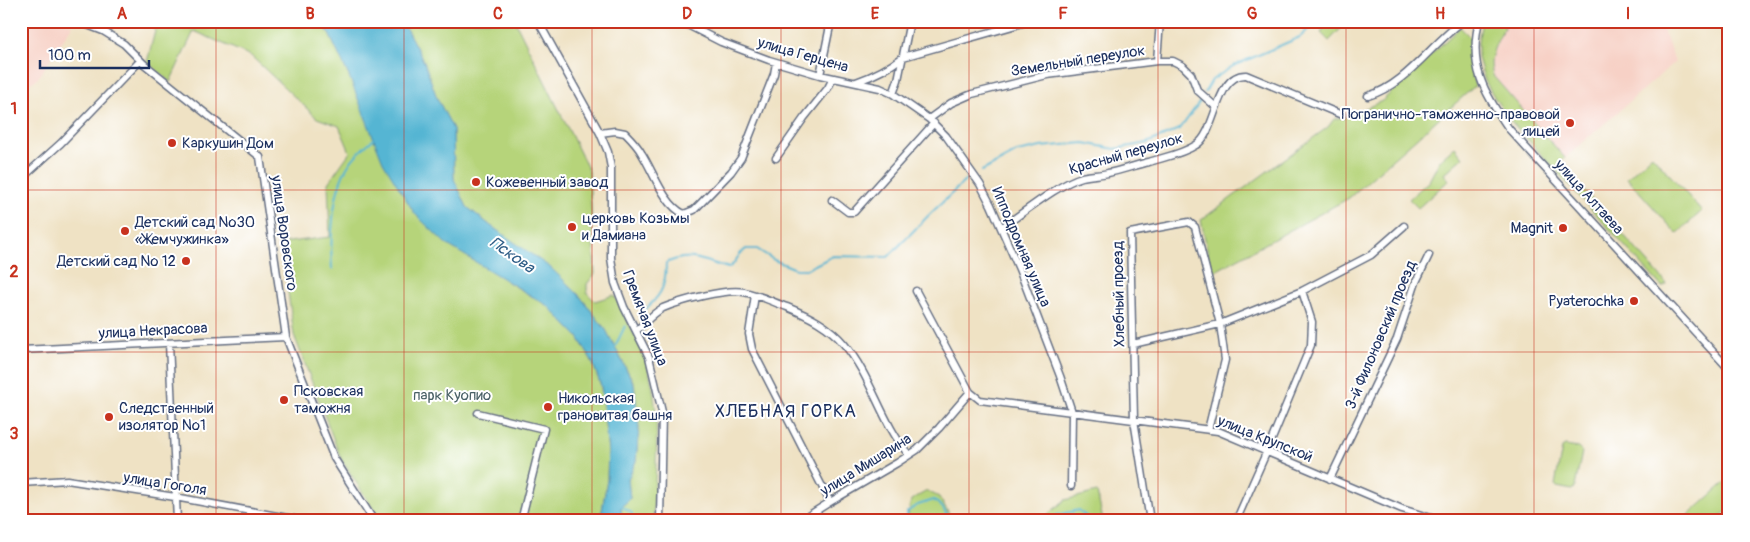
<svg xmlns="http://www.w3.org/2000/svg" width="1750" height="542" font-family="Pangolin,sans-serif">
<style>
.built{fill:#f7d1c6}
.green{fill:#b6d47a;stroke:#68826c}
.water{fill:#54b5d3;stroke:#387298}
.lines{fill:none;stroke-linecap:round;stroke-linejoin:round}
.stream{stroke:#54b5d3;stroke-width:2}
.street-casing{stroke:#656e82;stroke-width:9}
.street{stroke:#fff;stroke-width:6}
.grid{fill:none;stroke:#c8321e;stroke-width:1;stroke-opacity:0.55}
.poi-dot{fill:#c8321e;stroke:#fff;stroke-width:2}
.labels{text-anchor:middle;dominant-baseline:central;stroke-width:4;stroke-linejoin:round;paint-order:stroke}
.street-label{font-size:15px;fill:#1b2f5e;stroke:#fff}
.poi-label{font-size:15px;fill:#1b2f5e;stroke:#fff;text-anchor:start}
.park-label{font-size:15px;fill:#4a6166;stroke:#fff}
.water-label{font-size:16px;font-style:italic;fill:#2f5e87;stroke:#fff}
.quarter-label{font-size:18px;letter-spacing:1px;fill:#1b2f5e;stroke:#fff}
.neatline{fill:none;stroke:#c8321e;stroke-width:2}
.grid-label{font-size:16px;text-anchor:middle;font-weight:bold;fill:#c8321e}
</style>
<rect width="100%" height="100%" fill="#fff"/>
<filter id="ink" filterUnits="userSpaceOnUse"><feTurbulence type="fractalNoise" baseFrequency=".02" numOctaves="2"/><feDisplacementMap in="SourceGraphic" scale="10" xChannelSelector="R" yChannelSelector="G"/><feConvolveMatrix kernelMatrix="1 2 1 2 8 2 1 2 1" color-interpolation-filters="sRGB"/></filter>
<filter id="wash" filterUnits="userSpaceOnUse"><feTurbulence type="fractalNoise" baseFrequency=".0096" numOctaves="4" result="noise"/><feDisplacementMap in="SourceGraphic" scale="20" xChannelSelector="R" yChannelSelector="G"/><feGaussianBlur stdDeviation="1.12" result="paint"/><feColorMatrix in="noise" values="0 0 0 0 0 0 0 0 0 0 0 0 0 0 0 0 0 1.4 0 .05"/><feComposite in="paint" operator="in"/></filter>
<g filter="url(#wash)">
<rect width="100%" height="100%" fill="#efe2c4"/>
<!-- built -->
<path class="built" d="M21 21H61L73 25 38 78 21 90Z
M1507 21H1660L1675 62 1565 158 1494 78 1490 69V60Z"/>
<!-- green -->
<path class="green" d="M147 21H323L349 76 508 282 548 306 578 337 592 361 601 386 608 452 607 480 602 511 597 521H381L341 459 294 335 281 243 330 237 328 183 350 152 339 126 317 118 251 56 194 31 170 82 147 62 155 31Z
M402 21H515L589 171 595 274 587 284V293L595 301 614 295C624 314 635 334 643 354 664 404 655 468 653 521H622L621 506 630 499 628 479 636 461 639 428 634 383 606 330 579 295 550 268 491 226 467 207 454 180 453 129 437 98 424 62Z
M1324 21H1348L1329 41 1321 33 1323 30Z
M1482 21H1507C1499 40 1485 57 1494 77L1565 158 1560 163 1667 284 1662 287 1510 120 1496 100 1485 81 1478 58V42Z
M1460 27 1470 37 1468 58 1475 86 1349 198 1212 273 1201 220 1328 127 1334 119 1350 115 1382 101Z
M1455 147 1463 157 1444 174 1449 180 1418 208 1409 199 1429 181 1440 160Z
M1652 155 1702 211 1677 234 1627 178Z
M1565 446 1578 448 1582 452 1575 487 1572 490 1557 487 1555 485 1562 448Z
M1729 479V509L1716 521H1682Z
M927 491 939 497 950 515 956 521H907L911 500Z
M1097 492 1103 521H1040L1065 500Z"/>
<!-- water -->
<path class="water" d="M323 21H402L424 62 437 98 453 129 454 179 467 207 491 226 551 268 579 295 606 330 634 384 639 428 636 461 628 479 630 499 621 507 622 521H597L602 511 607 480 608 452 601 386 592 361 578 337 548 306 446 244 415 214 383 162 349 76Z"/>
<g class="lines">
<!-- stream -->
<path class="stream" d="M1205 92 1212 80 1233 66 1300 37 1317 21
M982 171 1017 152 1041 147 1084 143 1115 149 1147 143 1180 129 1201 100
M332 269C330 241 332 191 348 166 354 156 366 145 375 138
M640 314C660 297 666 289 666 263 691 251 704 262 729 268L734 263 740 254 746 249H757L774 260 796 269H807L833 256 888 257 928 216 968 178
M614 349 625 326
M621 506 632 513 631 521
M908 521 907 512 918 505 934 500 943 508 950 521
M1051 521 1057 515 1079 510 1091 521"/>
</g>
</g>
<g filter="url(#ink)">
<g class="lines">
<!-- street casing -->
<g class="street-casing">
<path id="street" d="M77 21 103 31 124 44 144 64 260 157 286 337 334 458 374 521
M538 21 600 133 608 152 611 168V258L615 283 624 307 649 357 662 412 660 521
M680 21 721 42 769 60 820 75 880 88 893 94 929 119 946 136 980 184 991 205 1019 269 1060 376 1072 412 1071 486
M1479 21C1468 66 1484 93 1509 129L1729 369
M1157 61 1160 21
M820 75 831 21
M856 82C873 76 889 68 903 57L1030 21
M893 94 898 80 910 21
M1368 96C1406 85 1431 44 1463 21
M929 119 951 103 972 94 1047 75 1157 61H1173L1183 66 1191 74 1197 90 1216 107
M600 133 615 131 625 133C631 139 638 146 642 154 653 171 664 205 684 214L694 210 702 202 731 172 741 158 774 74 776 63
M776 158 804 118 828 88 833 78
M21 179 61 143 140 61
M832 200 848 212H854L934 123
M1001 228C1022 214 1060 183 1082 177 1090 175 1100 175 1108 173 1122 170 1136 165 1149 162 1165 157 1182 154 1196 145 1217 133 1215 74 1246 75L1342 115
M916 291 970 392
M755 295 749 334 752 349 830 502
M637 330C645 323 653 313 663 308 680 301 726 288 744 292 759 295 773 302 787 307 809 316 829 326 844 344 872 377 881 422 909 455
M169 343 177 521
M1133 344 1220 324 1302 291 1371 255 1404 226
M21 350 286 337
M478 413 544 429 521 521
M1330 479 1397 339 1416 282 1429 255
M21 483 67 480 175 497 304 521
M800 521 830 502 897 463 917 450 939 428 970 392 980 400 1218 431 1402 509 1441 521
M1150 521 1134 420 1130 233 1189 222 1195 227 1220 324 1225 360 1208 430
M1236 521 1267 451 1311 345 1312 322 1302 291"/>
</g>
<!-- street -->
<use href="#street" class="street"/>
</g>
</g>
<!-- grid -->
<path class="grid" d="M216 21V521M404 21V521M592 21V521M781 21V521M969 21V521M1158 21V521M1346 21V521M1534 21V521M21 190H1729M21 352H1729"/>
<!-- markers -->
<g class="poi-dot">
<circle cx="1570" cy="123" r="5"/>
<circle cx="172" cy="143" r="5"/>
<circle cx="476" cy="182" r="5"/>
<circle cx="572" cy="227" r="5"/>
<circle cx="1563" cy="228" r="5"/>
<circle cx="125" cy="231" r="5"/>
<circle cx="186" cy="261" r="5"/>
<circle cx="1634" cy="301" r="5"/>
<circle cx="284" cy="400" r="5"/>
<circle cx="548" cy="407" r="5"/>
<circle cx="109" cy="417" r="5"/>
</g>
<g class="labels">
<!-- street labels -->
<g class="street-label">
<text transform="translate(803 55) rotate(16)">улица Герцена</text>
<text transform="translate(1078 61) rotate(-9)">Земельный переулок</text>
<text transform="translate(1126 154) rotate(-16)">Красный переулок</text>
<text transform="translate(1589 197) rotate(48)">улица Алтаева</text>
<text transform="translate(284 233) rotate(82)">улица Воровского</text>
<text transform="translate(1021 247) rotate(67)">Ипподромная улица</text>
<text transform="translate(1119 294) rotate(-91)">Хлебный проезд</text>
<text transform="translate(645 318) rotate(69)">Гремячая улица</text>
<text transform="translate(153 331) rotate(-3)">улица Некрасова</text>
<text transform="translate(1381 335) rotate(-67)">3-й Филоновский проезд</text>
<text transform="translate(1265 439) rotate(22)">улица Крупской</text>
<text transform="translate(866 465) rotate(-32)">улица Мишарина</text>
<text transform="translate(165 484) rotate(9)">улица Гоголя</text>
</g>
<!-- poi labels -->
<g class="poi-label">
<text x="1560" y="114" text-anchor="end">Погранично-таможенно-правовой<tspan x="1560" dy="17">лицей</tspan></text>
<text x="182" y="143">Каркушин Дом</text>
<text x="486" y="182">Кожевенный завод</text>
<text x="582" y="218">церковь Козьмы<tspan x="582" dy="17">и Дамиана</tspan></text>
<text x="135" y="222">Детский сад №30<tspan x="135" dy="17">«Жемчужинка»</tspan></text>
<text x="1553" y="228" text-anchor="end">Magnit</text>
<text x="176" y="261" text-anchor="end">Детский сад № 12</text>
<text x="1624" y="301" text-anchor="end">Pyaterochka</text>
<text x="294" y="391">Псковская<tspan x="294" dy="17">таможня</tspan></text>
<text x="558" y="398">Никольская<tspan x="558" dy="17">грановитая башня</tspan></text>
<text x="119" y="408">Следственный<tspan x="119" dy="17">изолятор №1</tspan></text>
</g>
<!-- park labels -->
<g class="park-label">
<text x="452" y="395">парк Куопио</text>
</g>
<!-- water labels -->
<g class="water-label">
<text transform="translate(512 255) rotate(35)">Пскова</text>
</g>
<!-- quarter labels -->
<g class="quarter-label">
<text x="786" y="411">ХЛЕБНАЯ ГОРКА</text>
</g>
</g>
<!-- margin -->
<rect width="1750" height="542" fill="none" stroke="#fff" stroke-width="55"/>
<!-- scale -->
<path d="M40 60v8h109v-8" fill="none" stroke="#1b2f5e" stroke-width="2.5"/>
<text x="48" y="60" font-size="15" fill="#1b2f5e" stroke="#ffffff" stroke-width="4" paint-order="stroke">100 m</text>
<rect x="28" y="28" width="1694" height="486" class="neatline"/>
<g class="grid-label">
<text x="122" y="19">A</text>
<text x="310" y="19">B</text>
<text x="498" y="19">C</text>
<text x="687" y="19">D</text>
<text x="875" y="19">E</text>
<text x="1063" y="19">F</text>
<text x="1252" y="19">G</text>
<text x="1440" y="19">H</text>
<text x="1628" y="19">I</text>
<text x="14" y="114">1</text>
<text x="14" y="277">2</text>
<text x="14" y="439">3</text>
</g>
</svg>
